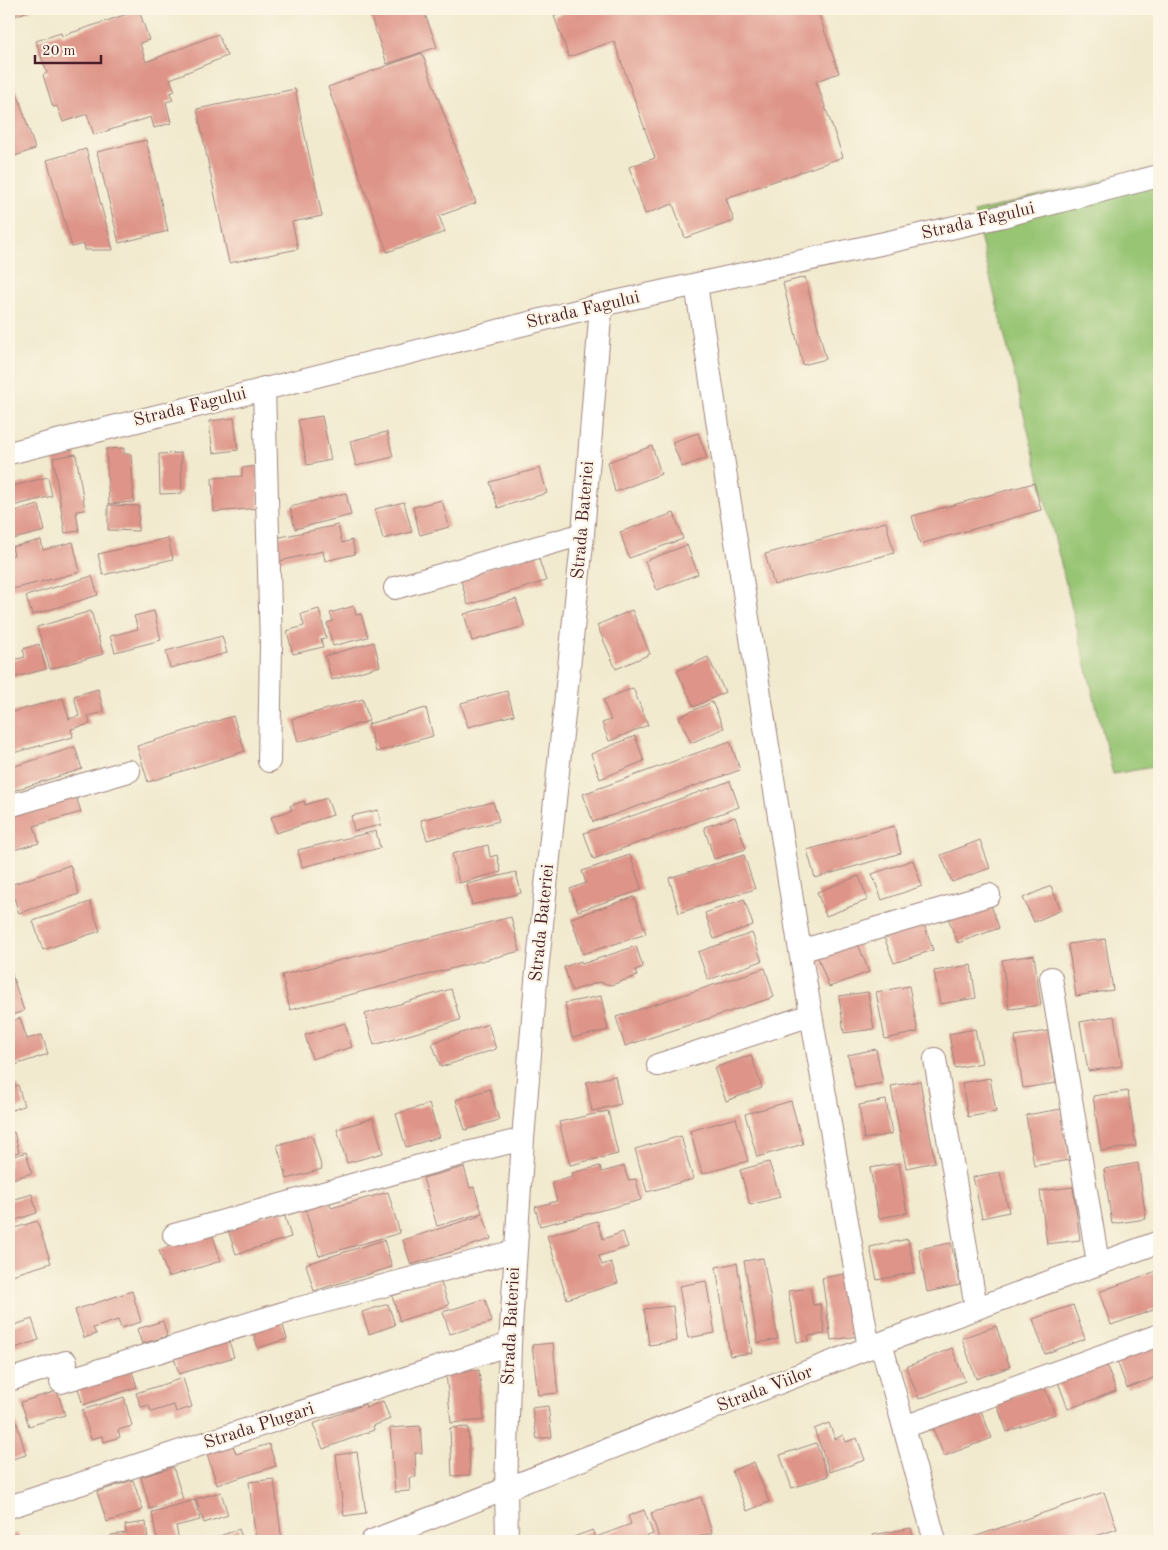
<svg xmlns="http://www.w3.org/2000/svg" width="1168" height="1550" font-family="'Old Standard TT',serif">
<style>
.green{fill:#97c573;stroke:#70724f}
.building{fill:#de9488}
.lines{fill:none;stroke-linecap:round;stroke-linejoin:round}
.minor-casing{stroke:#9e847d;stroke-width:24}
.minor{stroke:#fff;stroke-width:22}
.labels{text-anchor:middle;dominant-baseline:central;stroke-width:4.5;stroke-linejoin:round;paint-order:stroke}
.street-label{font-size:18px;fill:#4a1f2b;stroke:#fcf5e5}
</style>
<rect width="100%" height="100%" fill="#fcf5e5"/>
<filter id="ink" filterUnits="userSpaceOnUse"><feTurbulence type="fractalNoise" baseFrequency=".02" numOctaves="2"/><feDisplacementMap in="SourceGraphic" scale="10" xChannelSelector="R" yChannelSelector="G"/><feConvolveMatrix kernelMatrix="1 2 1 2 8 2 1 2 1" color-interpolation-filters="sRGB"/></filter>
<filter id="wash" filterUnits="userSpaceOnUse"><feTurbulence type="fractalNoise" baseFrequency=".0096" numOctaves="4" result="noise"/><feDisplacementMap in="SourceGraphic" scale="20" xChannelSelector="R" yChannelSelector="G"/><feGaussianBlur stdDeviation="1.12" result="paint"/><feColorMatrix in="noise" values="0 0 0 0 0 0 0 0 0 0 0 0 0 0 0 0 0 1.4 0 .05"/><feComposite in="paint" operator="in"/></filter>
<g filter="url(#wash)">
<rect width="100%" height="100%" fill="#f1eacf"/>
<!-- green -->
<path class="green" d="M1159 167V766L1113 774 974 212Z"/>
<g id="blocks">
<!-- building -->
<path class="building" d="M9 9H34L9 18Z
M368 9H423L437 47 387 64Z
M575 9H817L839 73 816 81 843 157 726 198 734 221 685 238 673 204 645 214 629 167 655 158 614 41 569 57 554 16Z
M139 10 149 40 140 43 146 62 218 34 227 56 170 79 175 91 170 93 173 100 166 102 171 123 154 128 151 117 94 135 87 114 63 122 57 106 53 107 43 75 47 73 36 41 61 33 62 36Z
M422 53 476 203 439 216 445 232 387 252 328 87Z
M9 67 35 149 9 158Z
M295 89 322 216 292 222 298 249 229 263 197 109Z
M146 140 168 231 119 243 97 152Z
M86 149 113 250H85L84 244 72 247 47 160Z
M805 277 826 359 803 365 783 283Z
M322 416 331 460 307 465 298 420Z
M234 418 238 450 213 453 209 421Z
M387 432 393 457 356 466 350 441Z
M698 433 707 458 682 467 672 442Z
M652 446 661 474 615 492 608 462Z
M124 448V454H131L134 502 109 504 106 449Z
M181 453 182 493 160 494 159 454Z
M76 454 85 510 76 511 79 531 65 533 53 458Z
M257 466 259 508 214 512 212 478 242 476V468Z
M540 468 547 493 498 508 490 482Z
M48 477 52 496 9 507V487Z
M1034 483 1041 510 920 544 912 516Z
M346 493 351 515 295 529 290 507Z
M442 500 449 527 420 535 413 507Z
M404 502 412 532 383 539 375 509Z
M39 505 45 531 9 540V520L13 519 11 512Z
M108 505 139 506 138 531 108 530Z
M674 513 683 539 629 558 620 532Z
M886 522 894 553 774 585 765 554Z
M338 525 342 543 352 540 355 554 325 561 323 551 280 561 276 538Z
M168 538 173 559 103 575 98 554Z
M41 540 43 550 73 542 80 572 9 590V556L14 555 12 547Z
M687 545 698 574 657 590 645 561Z
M537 553 546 581 468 605 460 577Z
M92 576 98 595 32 615 26 596Z
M516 599 525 626 472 641 464 614Z
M354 606 356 615 361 614 368 637 333 646 327 623 333 621 330 613Z
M319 609 326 638 321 639 323 647 293 654 287 631 304 626 301 614Z
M632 610 650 654 616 669 597 625Z
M91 611 103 654 50 669 37 627Z
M154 611 161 640 115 652 110 636 138 629 134 616Z
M222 636 227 653 170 668 166 651Z
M374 642 380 666 332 680 325 656Z
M39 644 46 669 9 679V661L25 657 23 649Z
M708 657 725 692 694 707 677 671Z
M633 688 648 725 609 741 602 723 611 720 603 700Z
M98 689 104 712 88 716 90 724 71 729 73 737 9 754V713L63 698 69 719 79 716 74 696Z
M507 691 514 715 468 727 461 703Z
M363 699 369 721 298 742 292 719Z
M712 702 724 728 691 743 679 717Z
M426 708 433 736 376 752 368 724Z
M233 716 245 751 148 782 137 746Z
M635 736 644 761 600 779 591 754Z
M730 741 740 770 593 822 583 794Z
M75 747 82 769 9 792V768Z
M730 781 739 807 593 859 584 833Z
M75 793 81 812 34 826 39 843 9 851V813Z
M327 798 333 815 276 833 271 817 292 810 290 806 304 801 305 805Z
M493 802 499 821 427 840 421 820Z
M378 810 381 825 354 831 351 816Z
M735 817 746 849 714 859 704 827Z
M894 826 901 853 815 878 807 850Z
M376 831 380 848 302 867 298 850Z
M980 840 990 868 952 882 941 855Z
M488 845 490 857 497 855 501 872 459 883 452 854Z
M630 855 642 890 578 911 570 889 586 883 582 871Z
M744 855 755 889 679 913 669 878Z
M913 860 922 886 882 900 872 874Z
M70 865 79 894 19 913 10 885Z
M516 872 521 893 472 905 467 884Z
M859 876 868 900 826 916 817 892Z
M1051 886 1061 910 1034 922 1023 898Z
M634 897 646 934 583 954 571 918Z
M744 899 753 925 714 939 705 913Z
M90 902 100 931 43 950 33 921Z
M990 902 999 928 958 943 948 918Z
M511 917 520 951 290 1010 282 975Z
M922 918 933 950 894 963 882 932Z
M752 933 762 961 708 980 698 952Z
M856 939 869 972 829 987 817 955Z
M1105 939 1113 990 1076 996 1068 944Z
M636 946 643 967 635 970 637 976 611 985 599 982 572 991 564 967 581 961 582 964Z
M1034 955 1041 1005 1009 1009 1002 960Z
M971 965 976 998 940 1004 934 971Z
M9 966 24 1011 9 1016Z
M765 968 774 997 625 1046 616 1017Z
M909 986 918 1032 885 1039 876 992Z
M451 989 460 1020 374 1045 365 1014Z
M868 992 874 1029 844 1033 839 996Z
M601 996 608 1030 572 1038 565 1003Z
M1114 1016 1122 1066 1088 1071 1080 1022Z
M20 1018 27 1039 42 1035 48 1054 9 1067V1022Z
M345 1023 352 1047 312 1059 305 1035Z
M488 1024 496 1049 441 1067 432 1043Z
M975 1029 982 1063 955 1068 949 1034Z
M1048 1031 1056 1083 1023 1088 1015 1036Z
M876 1049 883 1083 855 1088 848 1055Z
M751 1055 762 1088 726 1101 714 1068Z
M615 1076 621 1104 592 1111 586 1082Z
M990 1078 996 1112 968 1117 962 1083Z
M920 1081 935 1162 906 1168 891 1086Z
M18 1085 24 1106 9 1111V1088Z
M490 1089 499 1120 465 1130 456 1100Z
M1128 1091 1136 1146 1101 1151 1093 1096Z
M886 1100 892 1134 864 1139 859 1105Z
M791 1101 803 1144 757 1157 745 1114Z
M429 1104 439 1137 406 1147 396 1114Z
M1061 1109 1069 1160 1034 1166 1026 1115Z
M608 1111 618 1154 570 1165 559 1122Z
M373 1118 383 1153 347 1163 337 1129Z
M736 1118 748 1161 702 1174 690 1131Z
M14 1132 19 1152 9 1155V1134Z
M312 1135 322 1169 287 1179 277 1145Z
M681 1136 693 1179 647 1192 635 1149Z
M26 1152 32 1173 9 1180V1158Z
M769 1162 780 1197 750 1205 740 1170Z
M899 1163 907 1213 879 1218 870 1168Z
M1138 1163 1146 1219 1112 1224 1104 1169Z
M600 1166 602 1172 624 1166 628 1180 636 1179 641 1200 540 1226 535 1207 557 1201 552 1182 573 1177 572 1173Z
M464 1167 470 1188 474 1187 482 1213 437 1226 423 1178Z
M1000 1172 1009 1212 982 1218 973 1177Z
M1073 1187 1080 1240 1047 1244 1040 1191Z
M388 1192 400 1233 319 1256 304 1204 328 1197 331 1208Z
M32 1194 37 1213 9 1222V1201Z
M283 1210 291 1237 236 1254 227 1227Z
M483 1215 491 1239 411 1265 403 1240Z
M37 1221 51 1263 9 1276V1230Z
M597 1221 603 1239 623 1232 628 1247 599 1256 602 1265 611 1262 618 1283 567 1299 547 1236Z
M212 1233 221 1261 168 1277 159 1250Z
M908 1239 915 1272 877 1280 870 1247Z
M384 1240 392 1267 314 1291 306 1264Z
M951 1243 960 1285 927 1292 919 1249Z
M763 1258 778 1339 758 1343 744 1261Z
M737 1263 752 1353 730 1356 716 1267Z
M1159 1270V1308L1111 1325 1099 1292Z
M850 1273 859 1336 831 1340 822 1278Z
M440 1280 449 1305 400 1321 392 1296Z
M706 1281 715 1333 688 1338 679 1286Z
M810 1288 813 1305 820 1304 825 1334 808 1336 809 1341 797 1342 788 1291Z
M132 1291 141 1322 121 1328 118 1320 93 1328 96 1334 84 1338 75 1310Z
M485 1299 492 1322 450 1334 443 1312Z
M388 1304 395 1325 369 1334 362 1312Z
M1073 1305 1085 1339 1045 1354 1033 1319Z
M673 1306 677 1341 649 1345 644 1309Z
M32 1319 39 1340 9 1350V1327Z
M281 1319 287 1339 258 1348 252 1328Z
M163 1321 167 1336 142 1344 137 1329Z
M996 1326 1010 1367 976 1379 962 1338Z
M228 1338 234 1357 179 1374 173 1354Z
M1159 1342V1376L1127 1388 1116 1358Z
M553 1343 558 1393 538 1395 532 1345Z
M952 1348 965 1381 919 1399 906 1367Z
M1105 1361 1116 1391 1068 1409 1057 1379Z
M131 1368 137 1387 83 1405 77 1385Z
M479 1370 484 1420 451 1423 446 1373Z
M183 1378 192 1407 176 1412 174 1405 151 1412 149 1405 141 1407 136 1393Z
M1043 1384 1055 1414 1007 1432 996 1402Z
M57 1391 65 1415 29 1426 21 1402Z
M124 1397 132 1426 118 1430 120 1437 104 1442 102 1436 91 1439 82 1410Z
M383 1401 390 1419 373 1426 374 1430 323 1449 313 1424 365 1404 366 1408Z
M548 1406 552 1437 537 1439 532 1408Z
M980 1408 992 1438 944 1456 932 1426Z
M15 1417 26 1455 9 1460V1419Z
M829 1423 835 1439 843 1435 846 1442 857 1438 865 1460 830 1472 814 1429Z
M420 1426 422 1453H415L416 1477 409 1478 410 1491 395 1492 390 1428Z
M468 1427 470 1475 452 1476 450 1428Z
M231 1440 236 1454 269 1444 276 1466 217 1485 205 1448Z
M816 1443 828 1476 792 1488 780 1455Z
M357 1452 366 1513 344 1516 336 1455Z
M754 1462 769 1502 747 1511 732 1471Z
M173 1467 183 1499 150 1509 141 1477Z
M274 1479 282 1541H256L249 1482Z
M133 1480 143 1510 107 1522 97 1492Z
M221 1492 228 1515 204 1523 196 1499Z
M1104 1492 1117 1529 1081 1541H962Z
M701 1497 712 1533 686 1541H660L651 1513Z
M195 1500 200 1520 176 1526 179 1541H157L152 1512Z
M644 1510 653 1534 634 1541H562L593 1530 596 1537 631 1524 628 1516Z
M146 1522 148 1541H112L111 1535 126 1533 125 1525Z
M911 1528 913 1539 921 1538V1541H875L873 1535Z
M239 1529 243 1541H206Z
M17 1533 20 1541H9V1536Z"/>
</g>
</g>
<g filter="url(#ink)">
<use href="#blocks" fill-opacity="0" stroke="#9e847d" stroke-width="1"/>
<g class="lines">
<!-- minor casing -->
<g class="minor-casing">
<path id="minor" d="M696 285 800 951 869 1348
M264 388 271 645 269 761
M9 453 601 305 880 244 1003 216 1159 176
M395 588 583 534
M9 806 129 771
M800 951 989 895
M1051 978 1098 1263
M935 1059 976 1308
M658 1065 811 1015
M174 1235 451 1157 523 1139
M881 1343 935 1541
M9 1380 66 1362
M61 1382 296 1309 515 1251
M904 1427 1159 1335
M9 1507 510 1344
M372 1541 881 1343 1159 1242
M507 1541 506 1489 510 1344 523 1139 536 981 583 534 601 305"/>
</g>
<!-- minor -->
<use href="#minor" class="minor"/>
</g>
</g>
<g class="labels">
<!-- street labels -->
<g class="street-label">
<text transform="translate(978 221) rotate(-13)">Strada Fagului</text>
<text transform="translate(583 310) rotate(-13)">Strada Fagului</text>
<text transform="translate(190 407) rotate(-14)">Strada Fagului</text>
<text transform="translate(583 520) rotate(-85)">Strada Bateriei</text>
<text transform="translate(542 923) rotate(-84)">Strada Bateriei</text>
<text transform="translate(511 1326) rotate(-87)">Strada Bateriei</text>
<text transform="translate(765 1389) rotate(-21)">Strada Viilor</text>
<text transform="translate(259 1426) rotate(-18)">Strada Plugari</text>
</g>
</g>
<!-- margin -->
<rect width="1168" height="1550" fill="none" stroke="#fcf5e5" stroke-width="30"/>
<!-- scale -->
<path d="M35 55v8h66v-8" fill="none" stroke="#4a1f2b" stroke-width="2.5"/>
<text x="42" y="55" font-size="15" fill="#4a1f2b" stroke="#fcf5e5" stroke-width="4" paint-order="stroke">20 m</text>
</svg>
